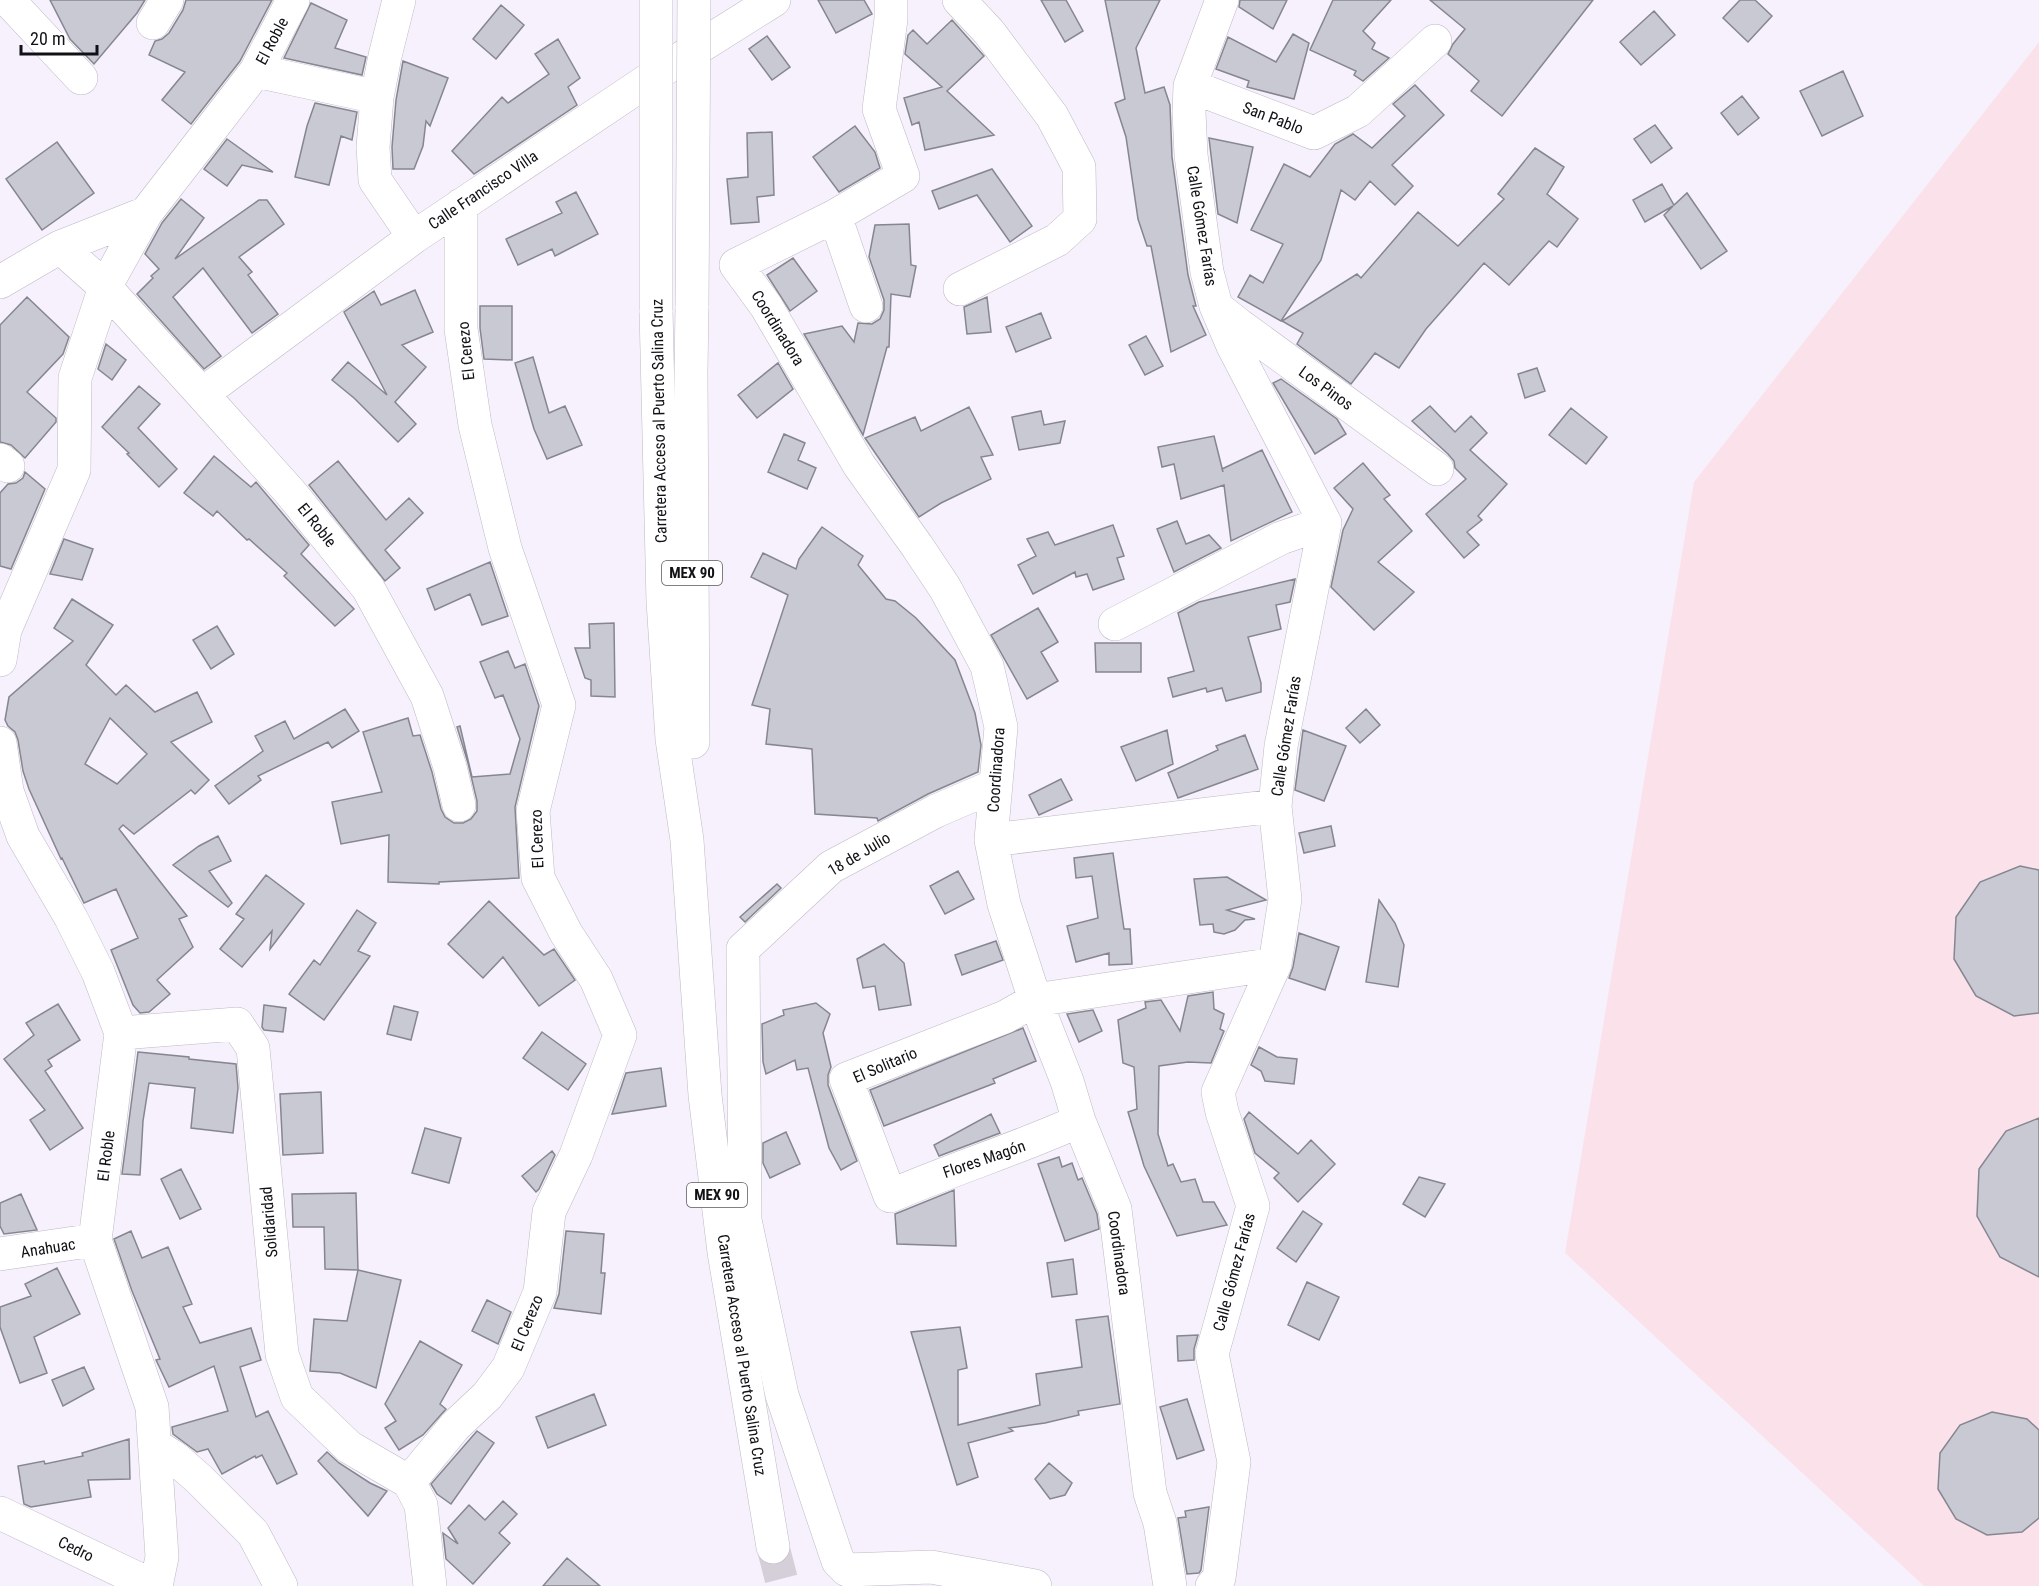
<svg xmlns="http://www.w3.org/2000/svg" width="2039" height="1586" font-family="'Roboto Condensed',sans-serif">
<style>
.industrial{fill:#fbe2ea}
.building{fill:#c9c9d4;stroke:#868690;stroke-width:1.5;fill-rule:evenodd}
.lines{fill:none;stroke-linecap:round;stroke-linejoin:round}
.major-tunnel{stroke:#d4cfd9;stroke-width:33;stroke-dasharray:33 16;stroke-linecap:butt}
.minor-casing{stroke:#beb9c4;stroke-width:34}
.major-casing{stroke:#beb9c4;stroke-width:34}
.minor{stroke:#fff;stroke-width:33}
.major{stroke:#fff;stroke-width:33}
.major-bridge-casing{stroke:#beb9c4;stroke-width:34;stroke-linecap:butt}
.major-bridge{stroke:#fff;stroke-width:33}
.labels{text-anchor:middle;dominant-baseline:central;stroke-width:6;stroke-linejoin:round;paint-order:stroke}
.shield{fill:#fff;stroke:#58585a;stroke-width:1.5}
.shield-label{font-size:15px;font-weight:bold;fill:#111014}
.street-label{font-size:16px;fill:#111014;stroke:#fff}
</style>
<rect width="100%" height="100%" fill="#f6f1fc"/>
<!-- industrial -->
<path class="industrial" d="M2039 42V1586H1924L1565 1253 1694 482Z"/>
<!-- building -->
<path class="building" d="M50 0H145L137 13 94 64 70 39Z
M186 0H272L240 61 191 124 162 100 185 72 149 55 155 41 162 39 169 33 183 10Z
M818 0H864L872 14 836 33Z
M1041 0H1066L1083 31 1065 42Z
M1105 0H1160L1136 48 1145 93 1164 87 1170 105 1172 157 1188 275 1196 306H1193L1206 335 1171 352 1151 246H1147L1138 219 1126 137 1115 103 1125 99Z
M1240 0H1287L1273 29 1239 7Z
M1333 0H1391L1363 31 1375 43 1372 49 1389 58 1363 81 1354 75 1356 71 1310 50Z
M1430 0H1593L1502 116 1471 91 1479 81 1448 54 1453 44 1465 29Z
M1740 0H1755L1772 16 1748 42 1723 18Z
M311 3 347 20 335 48 366 57 362 75 284 58Z
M501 5 524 25 496 59 473 39Z
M1654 11 1675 35 1641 65 1620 42Z
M952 20 984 56 947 91 994 135 925 150 919 122 912 125 904 98 942 87 905 54 908 35 913 30 927 44Z
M1293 34 1309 43 1294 99 1247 87 1249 81 1216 69 1228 37 1276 62Z
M767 36 790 67 772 80 749 49Z
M558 39 580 78 568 87 577 105 474 174 452 151 502 97 508 103 549 74 535 54Z
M403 61 448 78 430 126 426 121 423 146 414 169H393L392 147 396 100Z
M1843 71 1863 116 1822 136 1800 91Z
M1415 85 1444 115 1392 165 1413 186 1395 205 1370 181 1355 200 1341 190 1321 260 1281 321 1238 297 1250 275 1263 283 1283 244 1251 230 1284 164 1310 177 1335 144 1353 134 1372 148 1405 116 1393 104Z
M1742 96 1759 118 1738 135 1721 113Z
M315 103 357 112 352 140 341 136 329 185 295 177 307 126Z
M1655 125 1672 148 1651 163 1634 139Z
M855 126 875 152 880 168 839 192 813 157Z
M772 132 774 195 757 197 759 222 731 224 727 179 748 177 747 133Z
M1209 138 1253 147 1237 223 1218 214Z
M227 139 273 172 242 165 227 186 204 169Z
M57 142 94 193 42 230 6 179Z
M1535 148 1564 167 1547 194 1578 219 1557 247 1549 241 1509 285 1484 263 1426 329 1399 368 1375 353 1351 384 1297 344 1303 333 1282 321 1357 274 1361 278 1418 212 1458 246 1504 199 1498 194Z
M992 169 1032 226 1010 242 977 195 939 209 932 191Z
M1662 184 1674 205 1687 193 1727 251 1701 269 1664 215 1673 206 1645 222 1633 200Z
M576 192 598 234 555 256 552 249 518 265 506 239 562 213 556 202Z
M181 199 204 218 175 259 259 200H267L284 224 239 257 252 272 248 275 278 314 252 333 203 268 173 297 221 356 204 369 137 294 153 278 151 276 159 269 145 254 162 223Z
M909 224 911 265 916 266 910 297 891 294 889 347H887L863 435 804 334 842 326 854 342 858 323 872 324 880 319 884 310V300L869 257 875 225Z
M793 258 817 291 790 311 767 275Z
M415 290 433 332 402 345 426 367 395 402 416 424 398 442 354 398 332 380 348 362 387 395 344 312 374 291 381 305Z
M27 297 69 337 63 354 27 392 56 418V422L25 458 11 445 0 442V325Z
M987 297 991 332 967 334 964 307Z
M480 306H512V360L484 359 480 328Z
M1041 313 1051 338 1016 352 1006 327Z
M1146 336 1163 366 1145 375 1129 345Z
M106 344 126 360 112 380 98 369Z
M533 357 549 413 565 406 582 445 547 459 534 429 515 363Z
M778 363 793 389 757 418 738 395Z
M1537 368 1545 391 1525 398 1518 374Z
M1281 379 1337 419 1346 434 1315 454 1273 383Z
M139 386 160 404 138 428 177 469 159 487 127 454 129 453 102 427Z
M1430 406 1455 432 1471 416 1487 433 1470 450 1507 484 1478 516 1482 520 1467 532 1479 545 1464 558 1426 514 1466 479 1455 468 1454 461 1448 454 1412 421Z
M969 407 993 455 981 457 991 479 941 503 919 517 865 438 915 417 921 431Z
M1571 408 1607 437 1586 464 1549 435Z
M1041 411 1044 425 1065 421 1060 443 1019 450 1012 417Z
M784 434 805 443 798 460 816 468 807 489 768 472Z
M1214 436 1223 472 1222 469 1262 450 1292 512 1231 541 1224 485 1181 499 1174 464 1162 467 1158 447Z
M214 456 251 487 256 482 309 545 301 554 354 609 335 626 284 576 287 573 249 539 247 540 217 511 213 516 184 493Z
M338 461 386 520 409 498 423 513 385 550 400 568 385 581 309 485Z
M1363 463 1390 495 1384 499 1412 531 1378 562 1414 592 1374 630 1331 587 1343 530 1353 509 1334 488Z
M25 472 45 489 11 569 0 566V493L8 484 16 483 23 478Z
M1177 521 1186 544 1209 535 1221 548 1174 572 1157 529Z
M1113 525 1124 556 1117 558 1124 579 1093 590 1087 574 1076 577 1075 572 1033 594 1018 565 1036 556 1027 539 1048 532 1055 545Z
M822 527 863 556 858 565 886 599 895 601 916 618 955 660 975 713 981 745 978 772 928 794 878 821 877 818 815 814 812 749 766 744 770 709 752 705 788 595 751 577 763 553 796 569 799 559Z
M64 539 93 549 82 580 50 574Z
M490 562 508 616 482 625 470 594 435 610 427 589Z
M1295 579 1290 602 1276 605 1281 629 1248 637 1261 683V692L1226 701 1222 688 1207 692 1206 688 1173 697 1168 678 1194 671 1178 613 1199 602Z
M72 599 113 625 86 665 116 695 126 685 155 712 197 692 212 722 171 742 209 780 195 794 191 790 134 834 123 825 119 829 187 916 179 919 193 947 157 980 170 994 149 1012 140 1013 133 1005 111 950 138 938 116 889 84 903 62 858 61 859 29 789 23 771 18 740 15 732 8 726 5 720 9 697 73 641 54 628ZM110 718 147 754 117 784 85 764Z
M1038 608 1058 642 1041 652 1058 681 1027 699 991 635Z
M614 623 615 697 591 696V680L585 678 575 648H590L589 624Z
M217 626 234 654 211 669 193 640Z
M1095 643H1141V672H1096Z
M508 651 515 668 525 664 539 706 515 807 519 878 439 882V884L388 882 389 835 341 844 332 802 382 792 363 732 408 718 413 736 420 735 432 772 441 809 445 817 454 823H463L471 819 477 811V801L468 763 457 727 460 726 472 777 510 774 520 739 503 695 495 698 480 662Z
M345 709 359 731 332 748 328 742 258 776 261 780 229 804 215 786 263 751 255 736 285 721 294 739Z
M1366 709 1380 725 1360 743 1346 728Z
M1167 730 1173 764 1136 781 1121 747Z
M1303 730 1346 746 1324 801 1295 790Z
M1245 735 1258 769 1178 798 1168 773 1218 750 1216 746Z
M1061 779 1072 800 1039 815 1029 795Z
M1331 826 1335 846 1304 853 1299 833Z
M218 836 231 861 209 871 232 903 228 907 173 865 199 846Z
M1113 853 1124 929H1130L1132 964 1109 965V953L1076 962 1067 926 1098 918 1092 876 1076 878 1074 858Z
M2020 866 2039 870V1013L2014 1016 1976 996 1954 959 1956 917 1980 882Z
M958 871 974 899 945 914 930 886Z
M266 875 304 904 270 949 272 931 242 967 220 949 244 919 236 914Z
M1227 877 1266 900 1227 910 1255 919 1245 920 1235 930 1224 934 1214 932 1213 924 1200 925 1194 879Z
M777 884 781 888 745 922 740 917Z
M1379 900 1395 923 1404 945 1398 987 1366 982Z
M489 901 544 955 554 949 575 980 539 1006 503 957 483 978 448 944Z
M357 910 376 923 358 951 370 956 324 1020 289 994 314 960 320 965Z
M1299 933 1339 947 1325 990 1289 978 1293 967Z
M996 941 1003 960 962 975 955 955Z
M884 944 904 963 911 1005 879 1010 875 986 863 988 857 959Z
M1213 992 1214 1009 1224 1014 1220 1029 1224 1031 1211 1063 1188 1062 1159 1066 1158 1134 1168 1166 1173 1164 1181 1182 1195 1179 1203 1202H1214L1227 1225 1177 1236 1144 1166 1128 1112 1137 1109 1134 1067 1123 1063 1118 1020 1146 1008 1145 1002 1161 1000 1180 1031 1188 996Z
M816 1003 830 1014 823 1033 831 1067 828 1075V1085L857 1161 841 1170 829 1148 808 1068 797 1070 795 1060 766 1074 763 1062 762 1024 784 1015 783 1010Z
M58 1004 80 1040 48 1060 52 1066 45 1071 83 1128 50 1150 30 1120 45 1110 4 1059 34 1035 26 1023Z
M264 1005 286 1008 283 1032 264 1030 262 1027Z
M394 1006 418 1012 411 1040 387 1034Z
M1093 1010 1102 1031 1079 1042 1067 1014Z
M1023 1028 1036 1061 993 1079 995 1083 884 1126 870 1090Z
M542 1032 586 1064 568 1090 523 1058Z
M1259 1047 1277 1057 1297 1059 1294 1084 1265 1081 1261 1071 1251 1065Z
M138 1052 189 1057V1059L236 1064 238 1088 233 1133 191 1128 195 1088 149 1083 143 1121 140 1175 122 1174Z
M661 1068 666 1106 612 1114 626 1073Z
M321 1092 323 1153 283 1155 280 1094Z
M1249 1112 1298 1154 1311 1140 1335 1164 1298 1202 1274 1178 1279 1173 1255 1153 1244 1119Z
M991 1114 1000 1133 939 1156 934 1145Z
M2039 1118V1277L2000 1257 1977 1216 1979 1169 2006 1131Z
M425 1128 461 1138 449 1183 412 1173Z
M786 1132 800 1164 770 1178 763 1163V1143Z
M552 1151 555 1155 539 1189 536 1192 522 1176Z
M1059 1157 1062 1167 1072 1163 1078 1180 1082 1178 1097 1214 1099 1229 1065 1241 1038 1164Z
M181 1169 201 1209 180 1219 161 1179Z
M1419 1177 1445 1184 1425 1217 1403 1204Z
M954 1190 956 1246 897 1244 895 1214Z
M356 1193 358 1270 325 1269 324 1227H293L292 1194Z
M21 1194 37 1230 4 1234 0 1226V1203Z
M1303 1211 1322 1224 1296 1262 1277 1248Z
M131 1231 142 1258 168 1247 192 1304 183 1307 200 1343 251 1328 261 1360 240 1367 256 1417 268 1411 297 1474 277 1484 262 1455 256 1458 255 1456 222 1474 208 1449 197 1452 173 1434 172 1427 228 1411 214 1366 169 1387 156 1360 160 1359 132 1291 114 1239Z
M566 1231 604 1234 601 1273H605L601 1314 554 1308 559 1294Z
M1073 1259 1077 1294 1052 1297 1047 1263Z
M57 1268 80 1314 34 1337 47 1373 20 1383 0 1327V1307L31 1296 25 1284Z
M358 1270 401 1280 376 1388 340 1373 310 1371 314 1319 347 1321Z
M1307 1282 1339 1297 1319 1340 1288 1325Z
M487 1300 511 1312 498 1344 472 1331Z
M1108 1316 1120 1404 1078 1411 1079 1415 1045 1423 1009 1428 1013 1431 968 1443 978 1477 957 1485 911 1332 960 1327 967 1368 958 1370V1425L1040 1405 1036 1374 1082 1367 1076 1320Z
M1198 1335 1194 1349V1360L1178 1361 1177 1336Z
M420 1341 462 1365 440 1404 446 1409 423 1435 399 1450 385 1428 396 1421 385 1404Z
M84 1367 94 1389 63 1406 52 1380Z
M594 1394 606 1425 548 1448 536 1417Z
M1187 1399 1204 1450 1177 1459 1160 1407Z
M1992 1412 2027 1419 2039 1430V1518L2022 1532 1987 1535 1956 1519 1938 1489 1940 1453 1960 1425Z
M477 1431 494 1443 451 1504 437 1494 431 1484Z
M129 1439 130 1479 88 1480 91 1497 31 1507 24 1504 18 1466 44 1461 45 1464 83 1456 82 1453Z
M327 1452 339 1463 370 1483 387 1491 368 1516 318 1461Z
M1049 1463 1072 1483 1065 1495 1050 1499 1035 1479Z
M503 1501 517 1514 499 1533 510 1543 473 1584 446 1559 443 1533 458 1544 448 1528 469 1505 485 1520Z
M1209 1507 1201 1570 1199 1573 1187 1574 1178 1518 1186 1517 1185 1511Z
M567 1558 600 1586H543Z"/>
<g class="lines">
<!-- major-tunnel -->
<path class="major-tunnel" d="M773 1547 783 1586"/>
<!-- minor casing -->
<g class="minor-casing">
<path id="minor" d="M8 0 81 78
M399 0 385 56 377 97 373 147 375 180 414 237
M891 0V19L879 109 903 176 835 216 736 265 766 306 859 465 917 546 945 588 987 666 1001 727 991 840 1004 904 1035 1000 1067 1081 1079 1121 1115 1209 1150 1493 1160 1523 1170 1586
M959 0 989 32 1052 116 1079 167 1080 219 1057 240 960 289
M153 23 167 0
M256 71 377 97
M1190 86 1314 133 1358 111 1435 41
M835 216 866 306
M60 247 105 287 202 394 290 492 368 588 427 696 450 767 459 805
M0 282 60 247 146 213
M1220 310 1239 325 1437 469
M202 394 414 237 669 66 774 0
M0 460 8 466
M1115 624 1281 538 1325 523
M0 660 5 630 74 470 75 378 105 287 146 213 256 71 293 0
M0 743 7 791 23 836 71 918 98 972 121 1033 95 1240 152 1407 162 1557 156 1586
M994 786 936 811 831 867 743 949 745 1220 782 1395 838 1561 847 1570 931 1567 1035 1586
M991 840 1275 806
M121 1033 237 1024 253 1048 282 1354 297 1397 349 1447 409 1482
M1079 1121C1017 1149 952 1169 890 1196L846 1079 1005 1017 1035 1000 1275 964
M0 1254 95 1240
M155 1445 175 1458 199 1479 253 1533 281 1586
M409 1482 455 1426 487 1396 508 1368 540 1292 549 1212 576 1155 620 1035 596 979 566 933 538 878 533 811 559 705 505 548 475 425 461 329V205
M409 1482 421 1505 430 1586
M0 1513 153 1586
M1212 1586 1219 1578 1234 1462 1212 1354 1253 1206 1222 1112 1218 1092 1275 964 1285 899 1275 806 1281 746 1325 523 1233 346 1216 306 1207 272 1191 155 1189 112 1190 86 1222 0"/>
</g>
<!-- major casing -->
<g class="major-casing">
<path id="major" d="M692 306 691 371 693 742
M656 310 663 601 672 739 687 840 705 1095 724 1252 773 1547"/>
</g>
<!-- minor -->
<use href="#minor" class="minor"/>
<!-- major -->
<use href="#major" class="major"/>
<!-- major-bridge casing -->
<g class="major-bridge-casing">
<path id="major-bridge" d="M692 306 694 0
M656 310V0"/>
</g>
<!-- major-bridge -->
<use href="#major-bridge" class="major-bridge"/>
</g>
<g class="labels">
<!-- shield labels -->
<g class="shield">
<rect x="662" y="561" width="60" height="24" rx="4.5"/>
<rect x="687" y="1183" width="60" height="24" rx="4.5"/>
</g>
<g class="shield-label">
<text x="692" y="573">MEX 90</text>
<text x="717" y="1195">MEX 90</text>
</g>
<!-- street labels -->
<g class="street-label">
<text transform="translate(272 41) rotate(-62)">El Roble</text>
<text transform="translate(1273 118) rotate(21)">San Pablo</text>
<text transform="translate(483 190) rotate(-34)">Calle Francisco Villa</text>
<text transform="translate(1202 226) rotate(81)">Calle Gómez Farías</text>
<text transform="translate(778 328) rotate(58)">Coordinadora</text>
<text transform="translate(466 351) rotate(-96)">El Cerezo</text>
<text transform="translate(1326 388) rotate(36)">Los Pinos</text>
<text transform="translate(659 421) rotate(-91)">Carretera Acceso al Puerto Salina Cruz</text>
<text transform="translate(317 525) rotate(51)">El Roble</text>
<text transform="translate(1286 736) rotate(-81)">Calle Gómez Farías</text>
<text transform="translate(996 770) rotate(-86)">Coordinadora</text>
<text transform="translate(537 839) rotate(-92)">El Cerezo</text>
<text transform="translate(859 854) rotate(-31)">18 de Julio</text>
<text transform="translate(885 1065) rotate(-23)">El Solitario</text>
<text transform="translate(106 1156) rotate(-83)">El Roble</text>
<text transform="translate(984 1159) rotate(-19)">Flores Magón</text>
<text transform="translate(269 1222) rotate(-95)">Solidaridad</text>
<text transform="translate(48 1248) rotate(-9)">Anahuac</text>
<text transform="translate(1119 1253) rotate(82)">Coordinadora</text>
<text transform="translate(1234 1272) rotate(-75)">Calle Gómez Farías</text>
<text transform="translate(527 1323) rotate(-68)">El Cerezo</text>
<text transform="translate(742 1355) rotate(81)">Carretera Acceso al Puerto Salina Cruz</text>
<text transform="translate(76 1549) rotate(26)">Cedro</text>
</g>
</g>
<!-- scale -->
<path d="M21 45v9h76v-9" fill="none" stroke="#111014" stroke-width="3"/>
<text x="30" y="45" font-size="18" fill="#111014" stroke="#ffffff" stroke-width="4.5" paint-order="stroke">20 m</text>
</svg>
